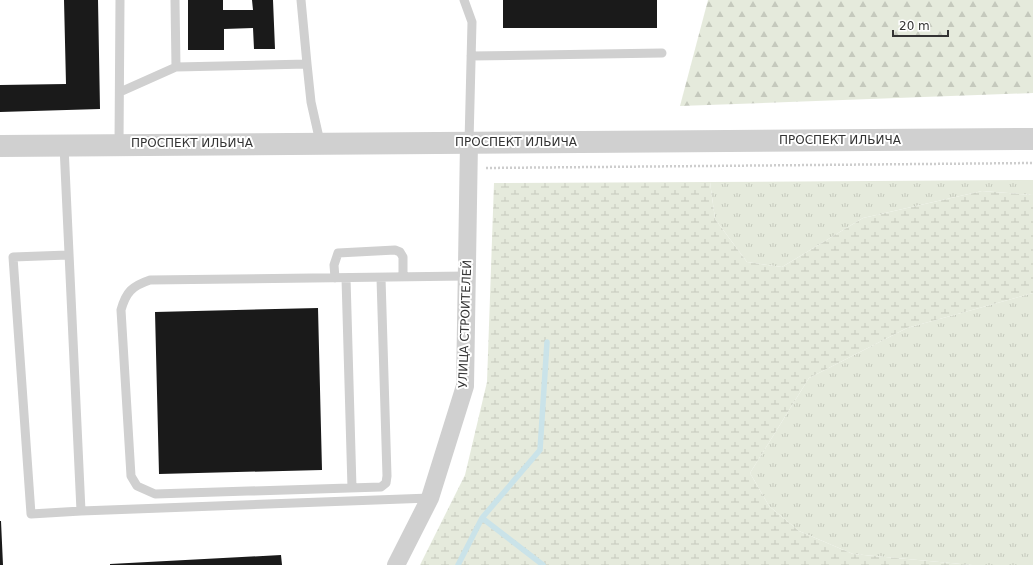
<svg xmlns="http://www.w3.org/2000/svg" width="1033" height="565" font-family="'DejaVu Sans',sans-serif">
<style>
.grass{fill:url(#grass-tufts)}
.forest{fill:url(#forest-firs)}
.wetland{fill:url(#wetland-marsh)}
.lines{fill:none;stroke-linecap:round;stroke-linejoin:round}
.stream{stroke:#cae3e9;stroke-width:5.5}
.building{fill:#1a1a1a}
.path{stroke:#cdcdcd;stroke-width:2.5;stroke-dasharray:2 2;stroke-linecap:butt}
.service{stroke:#d0d0d0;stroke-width:9}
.minor{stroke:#d0d0d0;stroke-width:18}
.tertiary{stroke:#d0d0d0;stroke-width:22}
.labels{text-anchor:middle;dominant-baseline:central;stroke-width:4;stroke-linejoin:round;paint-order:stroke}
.street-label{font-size:12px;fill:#333;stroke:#fff}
</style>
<defs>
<pattern id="grass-tufts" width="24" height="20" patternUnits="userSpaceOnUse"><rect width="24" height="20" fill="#e5eadc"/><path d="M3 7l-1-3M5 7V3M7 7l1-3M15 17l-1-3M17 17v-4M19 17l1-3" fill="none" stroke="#c5c9bd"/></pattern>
<pattern id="forest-firs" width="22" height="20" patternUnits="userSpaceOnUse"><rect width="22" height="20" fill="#e5eadc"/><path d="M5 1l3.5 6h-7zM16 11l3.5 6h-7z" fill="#c5c9bd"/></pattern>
<pattern id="wetland-marsh" width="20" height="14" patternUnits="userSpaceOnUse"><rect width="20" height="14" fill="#e5eadc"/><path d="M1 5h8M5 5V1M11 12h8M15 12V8" fill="none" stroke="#c5c9bd"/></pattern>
</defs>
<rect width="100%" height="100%" fill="#fff"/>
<!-- grass -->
<path class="grass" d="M1033 180V195L982 191 863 218 782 267 747 262 715 219 710 182Z
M1033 293V565H972L853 554 799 531 769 506 750 473 809 378 907 328Z"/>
<!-- forest -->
<path class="forest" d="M708 0H1033V93L680 106Z"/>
<!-- wetland -->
<path class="wetland" d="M710 182 715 219 747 262 782 267 863 218 982 191 1033 195V293L907 328 809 378 750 473 769 506 799 531 853 554 972 565H420L465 475 487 382 494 183Z"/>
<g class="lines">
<!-- stream -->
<path class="stream" d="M482 518 543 565
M458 565 482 518 540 450 547 342"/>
</g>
<!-- building -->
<path class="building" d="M64 0H98L100 109 0 112V85L66 84Z
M188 0H223V10H253L252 0H273L275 49H254L253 28 224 29V50H188Z
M503 0H657V28H503Z
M318 308 322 470 159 474 155 312Z
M0 521H1L3 565H0Z
M281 555 282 565H110V564Z"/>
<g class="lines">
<!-- path -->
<path class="path" d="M486 168 1033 163"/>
<!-- service -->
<path class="service" d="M175 0 176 67
M301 0 307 64
M464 0 472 22 469 142
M471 56 662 53
M120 92 176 67 307 64 311 102 320 142
M119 144 120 0
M64 146 81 511 430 498
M68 255 13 257 31 514 81 511
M335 278 334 265 338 253 395 250 400 252 403 257V277
M346 278 352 488
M381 278 387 476 386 483 381 487 155 494 137 486 131 476 121 310C126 292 132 286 150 280L467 276"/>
<!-- minor -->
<path class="minor" d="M396 565 430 498 465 386 469 142"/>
<!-- tertiary -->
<path class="tertiary" d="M0 146 1033 139"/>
</g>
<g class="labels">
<!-- street labels -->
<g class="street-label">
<text x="840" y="140">ПРОСПЕКТ ИЛЬИЧА</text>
<text x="516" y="142">ПРОСПЕКТ ИЛЬИЧА</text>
<text x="192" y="143">ПРОСПЕКТ ИЛЬИЧА</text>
<text transform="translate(465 324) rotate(-88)">УЛИЦА СТРОИТЕЛЕЙ</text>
</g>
</g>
<!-- scale -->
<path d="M893 30v6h55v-6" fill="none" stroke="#333333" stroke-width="2"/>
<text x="899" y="30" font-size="12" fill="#333333" stroke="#ffffff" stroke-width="3" paint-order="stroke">20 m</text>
</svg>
